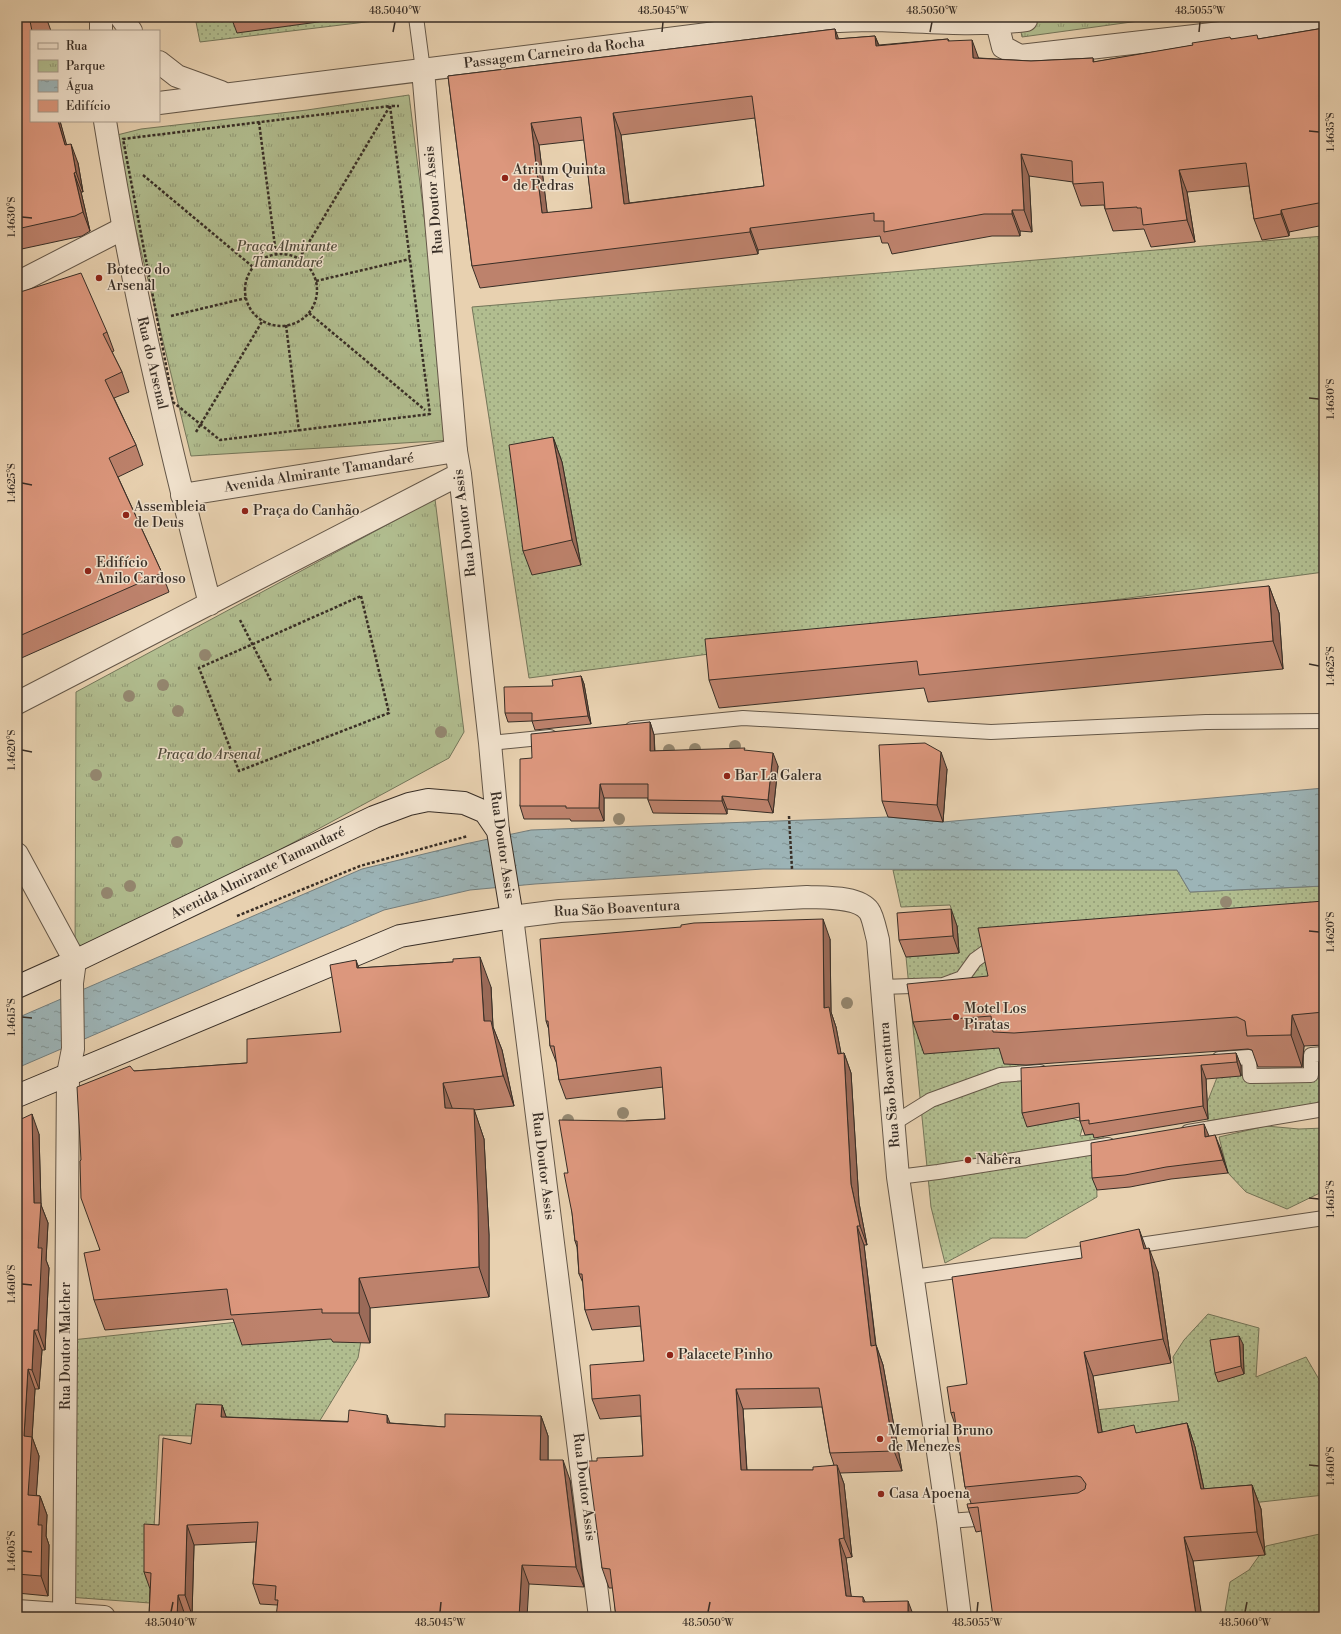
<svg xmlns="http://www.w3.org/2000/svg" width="1341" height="1634" font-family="'Libre Bodoni',serif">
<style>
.grass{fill:url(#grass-dots);stroke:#74765a}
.park{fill:url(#park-tufts);stroke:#74765a}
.water{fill:url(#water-ripples);stroke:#747e7d}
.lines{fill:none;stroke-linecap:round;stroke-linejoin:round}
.service-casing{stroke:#645748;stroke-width:16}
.minor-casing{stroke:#645748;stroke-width:24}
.tertiary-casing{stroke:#645748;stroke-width:24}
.secondary-casing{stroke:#382e26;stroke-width:24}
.path{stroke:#382e26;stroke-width:2.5;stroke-dasharray:3 2;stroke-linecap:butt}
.service{stroke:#f0e1cc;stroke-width:14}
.minor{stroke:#f0e1cc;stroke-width:22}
.tertiary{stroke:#f0e1cc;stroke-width:22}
.secondary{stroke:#f0e1cc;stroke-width:22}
.tree{fill:#948770}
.wall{fill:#bd826c;stroke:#382e26;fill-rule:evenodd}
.shaded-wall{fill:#9a6a58;stroke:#382e26}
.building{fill:#dc977d;stroke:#382e26;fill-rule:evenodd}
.ticks{fill:none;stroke:#382e26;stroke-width:1.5}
.poi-dot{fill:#8f2418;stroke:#f0e1cc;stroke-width:1.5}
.labels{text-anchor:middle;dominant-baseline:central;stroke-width:3;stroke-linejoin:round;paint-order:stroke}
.street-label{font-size:14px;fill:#382e26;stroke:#f0e1cc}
.poi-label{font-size:14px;fill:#382e26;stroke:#f0e1cc;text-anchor:start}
.park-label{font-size:14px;font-style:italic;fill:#504b3b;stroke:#f0e1cc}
.neatline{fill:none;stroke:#382e26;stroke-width:1.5}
.ticks-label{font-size:10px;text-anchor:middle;fill:#382e26}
</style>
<defs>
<pattern id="grass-dots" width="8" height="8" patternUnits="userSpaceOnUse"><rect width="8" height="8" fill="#b1bd8f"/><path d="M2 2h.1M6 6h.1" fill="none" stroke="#919a75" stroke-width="1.8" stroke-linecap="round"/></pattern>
<pattern id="park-tufts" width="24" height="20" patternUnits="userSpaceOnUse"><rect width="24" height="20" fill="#b1bd8f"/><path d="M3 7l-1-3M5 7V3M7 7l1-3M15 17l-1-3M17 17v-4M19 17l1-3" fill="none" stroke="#919a75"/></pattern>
<pattern id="water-ripples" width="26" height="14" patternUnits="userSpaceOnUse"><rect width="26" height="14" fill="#9cb4b7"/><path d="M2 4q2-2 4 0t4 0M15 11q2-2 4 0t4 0" fill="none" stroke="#809395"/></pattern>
</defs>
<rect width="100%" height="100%" fill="#e8d1b0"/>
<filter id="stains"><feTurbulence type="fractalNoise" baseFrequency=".005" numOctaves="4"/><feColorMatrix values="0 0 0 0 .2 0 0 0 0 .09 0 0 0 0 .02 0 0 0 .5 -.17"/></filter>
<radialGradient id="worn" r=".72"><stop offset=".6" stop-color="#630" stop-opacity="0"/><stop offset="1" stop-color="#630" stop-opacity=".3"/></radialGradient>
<!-- grass -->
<path class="grass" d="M195 17H407L200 42Z
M1324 236V572L529 678 472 307Z
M893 870H1177L1190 892 1324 886V907L1027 958 1042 1081 1055 1111 1084 1123 1080 1136 1103 1133 1104 1166 1096 1168 1097 1197 1026 1238H992L945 1263 931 1207 906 957 959 953 957 926 950 905 901 907Z
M1324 1053V1103L1208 1121 1207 1103 1218 1075 1307 1072Z
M1266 1126 1299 1129 1324 1128V1191L1287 1209 1246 1192 1228 1173 1219 1137Z
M366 1311 358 1358 319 1422 259 1438 159 1435 150 1603 68 1597 72 1340 330 1312Z
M1208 1314 1259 1328 1256 1377 1306 1357 1324 1388V1495L1252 1503 1087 1460 1077 1412 1179 1401 1173 1357 1184 1340Z
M1324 1533V1617H1224L1230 1582 1249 1570 1266 1546Z"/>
<!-- park -->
<path class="park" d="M1018 17H1168L1022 37Z
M409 95 452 440 191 456 113 136 141 129 307 110Z
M435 499 464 732 449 758 75 961 76 692Z"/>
<!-- water -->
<path class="water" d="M1324 788V886L1190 892 1177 870 763 869 535 884 470 890 384 910 17 1068V1018L362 869 465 844 531 830 888 817 943 822Z"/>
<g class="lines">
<!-- service casing -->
<g class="service-casing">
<path id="service" d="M416 17 423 70
M632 729 743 718 991 732 1206 722 1324 721
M490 743 550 737
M881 987 943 985 962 978 975 960 993 947 1000 946
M1219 1059 1249 1057 1250 1076 1311 1075V1055L1324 1054
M894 1123 931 1100 1000 1075 1040 1072
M1188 1132 1324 1109
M898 1177 938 1172 1108 1145
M1126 1247 1324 1218
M913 1277 1099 1251
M948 1521 990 1518"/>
</g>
<!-- minor casing -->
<g class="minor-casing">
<path id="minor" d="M121 17 131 31
M997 23 1003 47 1020 56 1324 21
M159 62 177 76 221 92
M423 70 456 451
M159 103 802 22C827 22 852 20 878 20 928 22 977 26 1026 20
M17 283 122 229
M512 917 560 911 807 897C824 898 858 896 869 911 873 916 876 933 878 940L898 1177 948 1521 960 1617
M17 1611 104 1617"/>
</g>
<!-- tertiary casing -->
<g class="tertiary-casing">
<path id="tertiary" d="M101 17V31
M105 121C131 284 169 444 210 604
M182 495 456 451 460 474 490 743 498 831
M17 703 460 474
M17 854 75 961 72 983 73 1049 68 1074 64 1617
M512 917 600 1617"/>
</g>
<!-- secondary casing -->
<g class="secondary-casing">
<path id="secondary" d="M17 987 75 961 374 817 409 804 428 800 464 803 485 812 498 831 512 917 400 936 17 1096"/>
</g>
<!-- path -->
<path class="path" d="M390 106 430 414 220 440 173 402 123 139Z
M259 122 276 254
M143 175 253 267
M245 290a36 36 0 1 1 72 0a36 36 0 1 1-72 0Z
M299 259 390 106H399
M316 281 410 259
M309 313 425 410
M171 316 246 298
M286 325 299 431
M196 432 263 320
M361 596 389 713 239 771 199 668Z
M240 620 271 681
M789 816 792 869
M237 916 360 866 468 836"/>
<!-- service -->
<use href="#service" class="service"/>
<!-- minor -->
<use href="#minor" class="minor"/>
<!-- tertiary -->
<use href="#tertiary" class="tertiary"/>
<!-- secondary -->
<use href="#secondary" class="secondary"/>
</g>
<!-- trees -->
<g class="tree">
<circle cx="205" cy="655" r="6"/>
<circle cx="163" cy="685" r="6"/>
<circle cx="129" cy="696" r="6"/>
<circle cx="178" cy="711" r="6"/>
<circle cx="441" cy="732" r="6"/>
<circle cx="735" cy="746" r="6"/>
<circle cx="695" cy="749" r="6"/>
<circle cx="669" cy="750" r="6"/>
<circle cx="96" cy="775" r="6"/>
<circle cx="619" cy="819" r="6"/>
<circle cx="177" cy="842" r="6"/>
<circle cx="130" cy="886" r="6"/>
<circle cx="107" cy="893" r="6"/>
<circle cx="1226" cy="902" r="6"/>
<circle cx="847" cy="1003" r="6"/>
<circle cx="623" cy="1113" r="6"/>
<circle cx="568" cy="1120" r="6"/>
</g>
<!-- wall -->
<path class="wall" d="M17 17H46L51 31H31V121H60L66 145 78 163 83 192H81L90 231 82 236 17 250Z
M231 17H355L237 33Z
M1324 28V225L1289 232V236L1262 240 1254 219 1249 186 1187 192 1195 242 1151 247 1144 229 1113 231 1105 209 1104 205 1081 206 1073 184V182L1029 176 1032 232 1020 231V236H992L892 254 888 243H882L880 236 758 250V254L480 288 472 266 448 76 835 29 838 39 875 36 879 45 948 39 949 41 979 58 1031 61 1093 58 1094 62 1231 39H1258ZM755 118 764 186 629 203 621 135ZM584 140 592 208 547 213 539 145Z
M17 293 107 332 114 351 112 352 122 372 129 392 114 398 136 445 143 465 118 477 162 573 169 592 17 660Z
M553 437 562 462 581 565 532 575 523 551Z
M1269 586 1279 613 1283 669 928 702 924 688 719 708 709 680Z
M581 676 584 684 591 724 535 730 532 721 508 722 505 713 553 686Z
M650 722 654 735 655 751H746L778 766 773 813 727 809V814L653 813 648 800V798H604V821H571L570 819H524L520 806 532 758Z
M947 769 943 822 888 817 882 801Z
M1324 901V1045L1304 1046 1302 1067H1258L1252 1050 1248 1049 1026 1065 1004 1064 999 1048 924 1054 913 1022 988 976Z
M957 926 959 953 906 957 899 940Z
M830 939 831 1012 836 1027 841 1054 844 1053 851 1073 859 1203 867 1245H864L876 1345 883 1365 902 1471 840 1473 844 1484 852 1557 846 1558 851 1597H863L865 1602 908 1617H616L613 1588H609L602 1568 597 1461 643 1456 641 1416 600 1419 592 1399 644 1361 641 1326 592 1330 585 1310 583 1283 579 1274 577 1247 575 1241 568 1173 626 1121 665 1119 663 1087 566 1099 559 1080 557 1064 550 1046 549 1030 546 1021ZM822 1407 830 1453 834 1465 813 1470H747L743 1409Z
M453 962 491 987 493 1027 502 1050 514 1106 474 1110 484 1139 489 1235V1297L370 1308V1343L333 1342 331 1339 242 1345 233 1319 105 1330 94 1300 100 1250 81 1160 134 1071 247 1063 341 1032 359 968Z
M1236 1053 1241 1066V1076L1206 1079 1208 1119 1094 1138 1093 1134 1085 1135 1080 1121V1117L1027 1127 1022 1113Z
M17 1121 39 1134 41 1205 48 1223 46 1260 49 1268 45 1350H42L39 1389H35L32 1437 39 1456 36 1495 40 1496 47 1515 46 1536 49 1545 48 1596 17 1593Z
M1208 1136 1220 1147 1228 1173 1171 1179 1130 1187 1097 1190 1092 1178Z
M1146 1249 1158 1272 1171 1363 1093 1376 1102 1432 1137 1433 1187 1423 1195 1447 1204 1489 1252 1485 1261 1509 1265 1555 1193 1561 1201 1615 1205 1617 981 1531 976 1532 968 1508 971 1503 965 1487 956 1427 951 1413 967 1384Z
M1243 1344 1244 1374 1218 1382 1215 1373Z
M222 1405 226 1417 390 1423 445 1427 541 1416 548 1436V1460L570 1480 584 1587 529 1584 277 1605 260 1604 253 1584 256 1542 194 1545 192 1615H185V1617H149L150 1589 144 1572 159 1525 191 1444Z"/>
<!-- shaded-wall -->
<path class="shaded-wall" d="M835 29 843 51 836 39Z
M875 36 883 58 876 46Z
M972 40 980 62 973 58Z
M613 113 621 135 632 226 624 204Z
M58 121H60L72 164 65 145Z
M531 123 539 145 550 235 542 213Z
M71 144 78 163 83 192 76 172Z
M1021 154 1029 176 1032 232 1024 210Z
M1179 170 1187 192 1195 242 1187 220Z
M74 173 81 192 90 231 83 212Z
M1012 210 1020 231V236L1012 214Z
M1281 210 1289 232V236L1281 214Z
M750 228 758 250V254L750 232Z
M553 437 562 462 581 565 572 540Z
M1269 586 1279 613 1283 669 1273 641Z
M581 676 584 684 591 724 588 716Z
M650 722 654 735 655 764 650 751Z
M941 752 947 769 943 822 937 805Z
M773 753 778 766 773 813 768 800Z
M600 784 604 798V821L599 808Z
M722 796 727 809V814L722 801Z
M951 909 957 926 959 953 953 936Z
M823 919 830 939 831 1012 836 1027 845 1074 838 1054 824 1008Z
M480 957 491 987 493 1027 502 1050 514 1106 484 1021Z
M356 960 367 990 357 968Z
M1292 1015 1304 1046 1302 1067 1291 1035Z
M844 1053 851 1073 859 1203 867 1245 860 1226 851 1184Z
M1236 1053 1241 1066V1076L1237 1062Z
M1201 1065 1206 1079 1208 1119 1203 1106Z
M443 1083 454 1113 445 1108Z
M474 1109 484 1139 489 1235V1297L479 1267Z
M32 1114 39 1134 41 1205 48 1223 46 1260 49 1268 45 1350 38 1330V1248L34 1203Z
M1204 1124 1209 1136 1205 1137Z
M1215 1135 1220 1147 1228 1173 1223 1160Z
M857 1226 864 1245 878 1365 871 1346Z
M1139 1229 1148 1253 1144 1249Z
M1149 1248 1158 1272 1171 1363 1163 1339Z
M359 1278 370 1308V1343L359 1313Z
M34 1330 42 1350 39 1389 32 1370Z
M1239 1336 1243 1344 1244 1374 1241 1366Z
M876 1345 883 1365 902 1471 894 1451Z
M1084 1352 1093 1376 1106 1456 1098 1433Z
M28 1369 35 1389 32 1438V1437L39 1456 35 1515 28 1495 24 1436Z
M736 1389 743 1409 748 1490 741 1470Z
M222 1405 229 1425 221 1417Z
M387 1415 394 1434 387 1423Z
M541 1416 548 1436V1479L540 1460Z
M1187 1423 1195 1447 1209 1513 1201 1489Z
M563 1460 570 1480 584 1587 576 1567Z
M837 1465 844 1484 852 1557 844 1538Z
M1252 1485 1261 1509 1265 1555 1257 1532Z
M40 1496 47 1515 46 1536 49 1545 48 1596 41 1576 38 1525Z
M187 1525 194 1545 192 1615 185 1595Z
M1184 1537 1193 1561 1202 1617 1196 1615Z
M839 1539 846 1558 854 1616 846 1596Z
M522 1565 529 1584 527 1617H519Z
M178 1595 185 1615V1617H177Z
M908 1601 914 1617H908Z"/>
<!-- building -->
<path class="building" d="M17 17H38L30 21 32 31H31V121H58L65 145 71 144 76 172 74 173 83 212 75 216 17 229Z
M1324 28V202L1281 210V214L1254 219 1246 163 1179 170 1187 220 1143 225 1141 208H1137V207L1105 209 1103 182 1073 184 1072 161 1021 154 1024 210H1012V214H984L884 232V221H874V213L750 228V232L472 266 448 76 835 29 836 39 875 36 876 46 948 39V41L972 40 973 58 1031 61 1093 58V62L1193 45 1192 43 1230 37 1231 39 1257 35 1258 39ZM752 96 764 186 624 204 613 113ZM581 117 592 208 542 213 531 123Z
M81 273 107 332 103 334 122 372 105 380 136 445 109 458 162 573 17 637V293Z
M553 437 572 540 523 551 509 445Z
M1269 586 1273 641 919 675 917 661 709 680 705 639Z
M581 676 588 716 532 721V713H505L504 687 553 686 552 680Z
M650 722V751L745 748 744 750 773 753 768 800 722 796V801L648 800V784H600L599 808H566V806H520V759L532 758 531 734Z
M925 743 941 752 937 805 882 801 879 745Z
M1324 901V1012L1292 1015 1291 1035 1247 1036 1245 1021 1237 1017 1014 1033 993 1032 991 1016 913 1022 907 984 988 976 978 928Z
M951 909 953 936 899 940 897 913Z
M823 919 824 1008 829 1007 838 1054 844 1053 851 1184 860 1226H857L871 1346 876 1345 894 1451 830 1453 819 1388 736 1389 741 1470H813V1467L837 1465 844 1538 839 1539 846 1596 863 1597V1602L908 1601V1617H789V1616L725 1612 724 1617H616L610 1569 602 1568 588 1461H597V1458L643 1456 640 1395 592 1399 590 1365 644 1361 639 1306 585 1310 582 1274H579L577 1241H575L572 1213 564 1173H568L559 1120 626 1121 665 1119 661 1067 559 1080 554 1046H550L548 1021H546L540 939 681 927V925L694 923Z
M480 957 484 1021H491L503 1076 443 1083 445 1108 474 1109 478 1205 479 1267 359 1278V1313H322V1309L231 1315 227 1289 94 1300 84 1253 100 1250 81 1198 80 1161 81 1160 77 1087 130 1066 134 1071 247 1063V1039L341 1032 330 965 356 960 357 968 453 962V959Z
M1236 1053 1237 1062 1201 1065 1203 1106 1089 1124V1120L1080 1121 1079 1103 1022 1113 1021 1068Z
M32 1114 34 1203H41L38 1248H42L38 1330H34L32 1370 28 1369 24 1436 32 1437 28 1495 40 1496 38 1525H42L41 1576 17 1574V1121Z
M1204 1124 1205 1137 1215 1135 1223 1160 1166 1167 1125 1175 1092 1178 1091 1143Z
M1139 1229 1144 1249 1149 1248 1163 1339 1084 1352 1098 1433 1134 1425 1136 1433 1187 1423 1201 1489 1252 1485 1257 1532 1184 1537 1196 1615 1204 1614 1205 1617H993L978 1507 968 1508 967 1504 1078 1493 1085 1489 1086 1484 1081 1477 1077 1476 965 1487 954 1412 951 1413 947 1387 967 1384 952 1277 1082 1258 1080 1242Z
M1239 1336 1241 1366 1215 1373 1210 1340Z
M196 1404 222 1405 221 1417 348 1422 349 1410 387 1415V1423L445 1427V1414L541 1416 540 1460H563L576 1567 522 1565 519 1617H276L278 1600H275L276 1586 253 1584 258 1522 187 1525 185 1595H178L177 1617H149L151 1573 144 1572V1524L159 1525 163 1438 191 1444Z"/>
<!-- ticks -->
<path class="ticks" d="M393 32 395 22M662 32 663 22M930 32 932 22M1199 32 1200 22M1309 131 1319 132M22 217 32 218M1309 398 1319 399M22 483 32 485M1309 664 1319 666M22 750 32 752M1309 931 1319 932M22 1017 32 1018M1309 1198 1319 1199M22 1284 32 1285M1309 1465 1319 1466M22 1551 32 1552M171 1612 173 1602M440 1612 441 1602M708 1612 710 1602M977 1612 978 1602M1245 1612 1247 1602"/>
<!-- markers -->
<g class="poi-dot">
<circle cx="505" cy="178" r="4"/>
<circle cx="99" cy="278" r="4"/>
<circle cx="245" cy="511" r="4"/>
<circle cx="126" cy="515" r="4"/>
<circle cx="88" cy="571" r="4"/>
<circle cx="727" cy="776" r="4"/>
<circle cx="956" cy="1017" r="4"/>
<circle cx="968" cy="1160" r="4"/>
<circle cx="670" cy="1355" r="4"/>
<circle cx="880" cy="1439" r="4"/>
<circle cx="881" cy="1494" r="4"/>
</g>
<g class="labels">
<!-- street labels -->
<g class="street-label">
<text transform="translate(554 53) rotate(-7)">Passagem Carneiro da Rocha</text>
<text transform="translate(434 200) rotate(-95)">Rua Doutor Assis</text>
<text transform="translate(152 363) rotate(77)">Rua do Arsenal</text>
<text transform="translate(319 473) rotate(-9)">Avenida Almirante Tamandaré</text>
<text transform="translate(465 523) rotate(-97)">Rua Doutor Assis</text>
<text transform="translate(502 845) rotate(82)">Rua Doutor Assis</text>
<text transform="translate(258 873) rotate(-26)">Avenida Almirante Tamandaré</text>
<text transform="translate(617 909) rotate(-3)">Rua São Boaventura</text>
<text transform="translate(890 1085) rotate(-95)">Rua São Boaventura</text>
<text transform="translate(543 1166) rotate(83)">Rua Doutor Assis</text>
<text transform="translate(66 1346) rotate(-90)">Rua Doutor Malcher</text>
<text transform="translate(584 1487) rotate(83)">Rua Doutor Assis</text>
</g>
<!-- poi labels -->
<g class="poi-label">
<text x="513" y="170">Atrium Quinta<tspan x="513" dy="16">de Pedras</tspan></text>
<text x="107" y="270">Boteco do<tspan x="107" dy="16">Arsenal</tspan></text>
<text x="134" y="507">Assembleia<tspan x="134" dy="16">de Deus</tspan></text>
<text x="253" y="511">Praça do Canhão</text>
<text x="96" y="563">Edifício<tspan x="96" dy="16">Anilo Cardoso</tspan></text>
<text x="735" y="776">Bar La Galera</text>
<text x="964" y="1009">Motel Los<tspan x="964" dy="16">Piratas</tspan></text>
<text x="976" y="1160">Nabêra</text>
<text x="678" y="1355">Palacete Pinho</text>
<text x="888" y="1431">Memorial Bruno<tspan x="888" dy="16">de Menezes</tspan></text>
<text x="889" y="1494">Casa Apoena</text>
</g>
<!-- park labels -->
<g class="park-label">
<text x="287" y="247">Praça Almirante<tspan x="287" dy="16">Tamandaré</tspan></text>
<text x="209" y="755">Praça do Arsenal</text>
</g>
</g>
<!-- margin -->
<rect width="1341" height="1634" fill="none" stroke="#e8d1b0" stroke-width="44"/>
<!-- legend -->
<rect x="30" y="30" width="130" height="92" fill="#f0e1cc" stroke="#a6998a"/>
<rect x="38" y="43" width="20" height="6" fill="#f0e1cc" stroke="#a6998a"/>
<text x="66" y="50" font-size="12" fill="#382e26">Rua</text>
<rect x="38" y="60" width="20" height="12" fill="url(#park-tufts)" stroke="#a6998a"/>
<text x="66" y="70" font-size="12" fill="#382e26">Parque</text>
<rect x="38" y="80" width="20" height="12" fill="url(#water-ripples)" stroke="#a6998a"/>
<text x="66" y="90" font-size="12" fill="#382e26">Água</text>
<rect x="38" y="100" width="20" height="12" fill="#dc977d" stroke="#a6998a"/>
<text x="66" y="110" font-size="12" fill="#382e26">Edifício</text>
<rect x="22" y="22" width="1297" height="1590" class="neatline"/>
<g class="ticks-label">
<text x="395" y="14">48.5040°W</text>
<text x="663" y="14">48.5045°W</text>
<text x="932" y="14">48.5050°W</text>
<text x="1200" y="14">48.5055°W</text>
<text transform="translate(1330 132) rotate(-90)" y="4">1.4635°S</text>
<text transform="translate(11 217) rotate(-90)" y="4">1.4630°S</text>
<text transform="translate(1330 399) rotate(-90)" y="4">1.4630°S</text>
<text transform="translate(11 483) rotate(-90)" y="4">1.4625°S</text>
<text transform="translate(1330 666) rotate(-90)" y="4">1.4625°S</text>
<text transform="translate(11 750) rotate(-90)" y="4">1.4620°S</text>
<text transform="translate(1330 932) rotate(-90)" y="4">1.4620°S</text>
<text transform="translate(11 1017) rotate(-90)" y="4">1.4615°S</text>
<text transform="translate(1330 1199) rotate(-90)" y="4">1.4615°S</text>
<text transform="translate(11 1284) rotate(-90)" y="4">1.4610°S</text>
<text transform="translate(1330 1466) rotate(-90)" y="4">1.4610°S</text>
<text transform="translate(11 1551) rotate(-90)" y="4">1.4605°S</text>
<text x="171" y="1626">48.5040°W</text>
<text x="440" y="1626">48.5045°W</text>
<text x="708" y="1626">48.5050°W</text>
<text x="977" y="1626">48.5055°W</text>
<text x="1245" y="1626">48.5060°W</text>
</g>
<rect width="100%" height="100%" filter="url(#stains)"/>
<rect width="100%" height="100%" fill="url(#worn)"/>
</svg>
